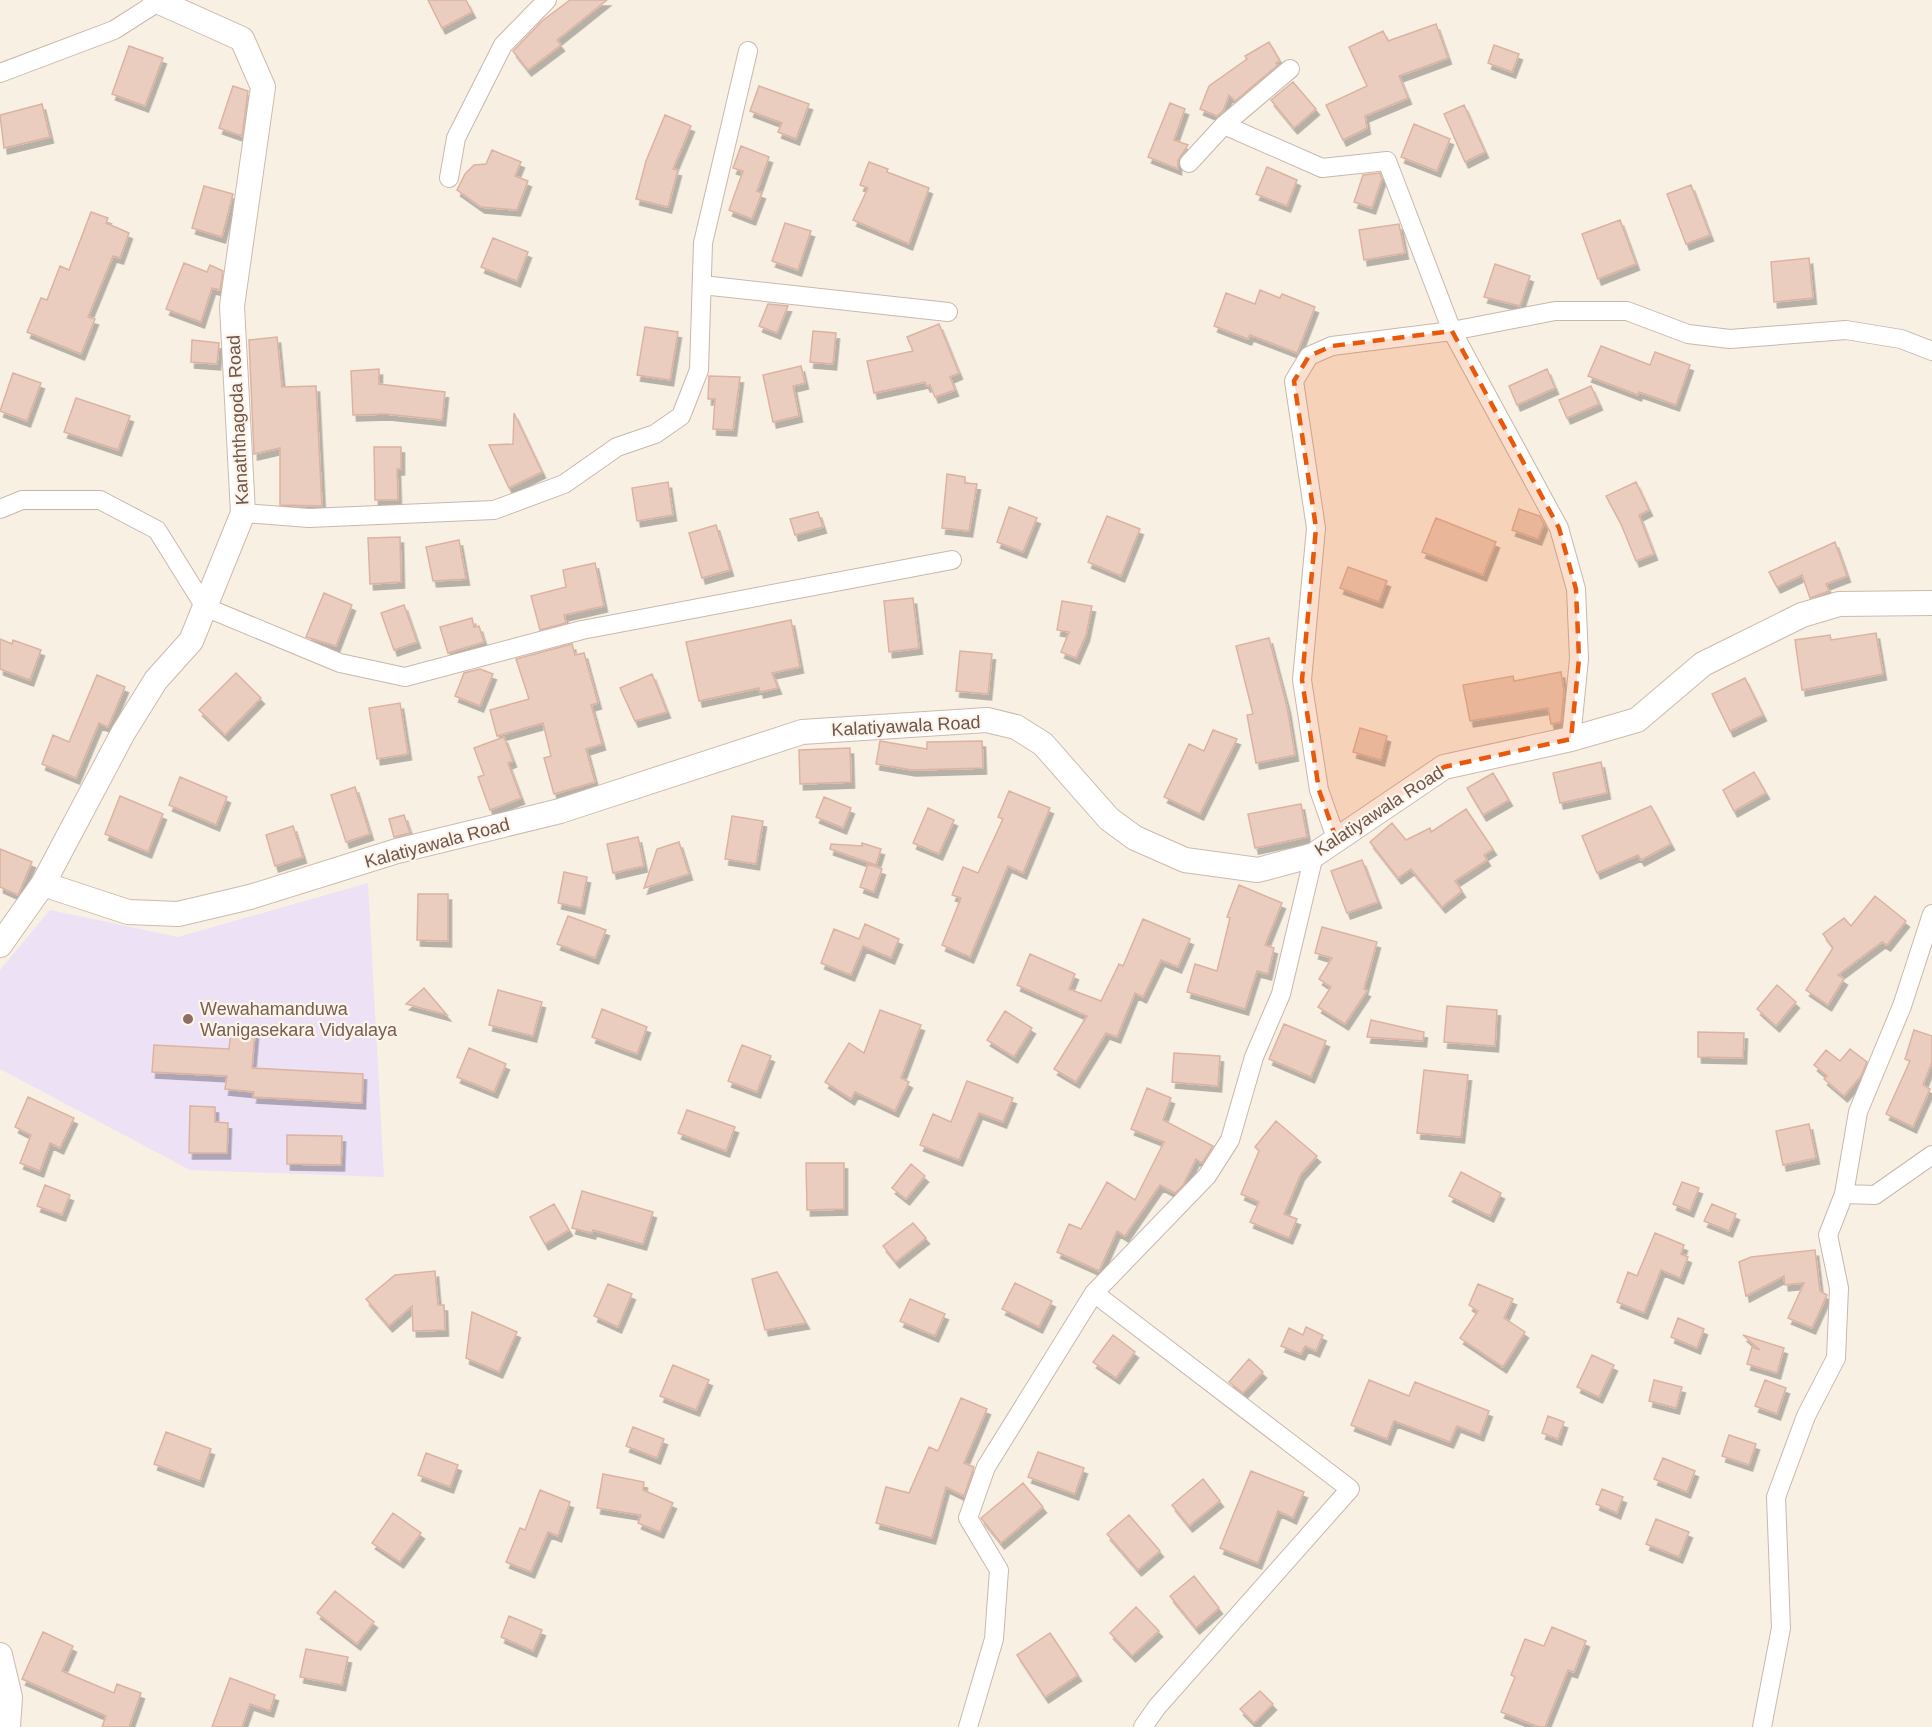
<svg xmlns="http://www.w3.org/2000/svg" width="1932" height="1727" font-family="Arial,sans-serif">
<style>
.education{fill:#ece1f5}
.building{fill:#ebcdbf;stroke:#dcb3a1;stroke-width:1.5;filter:url(#shadow)}
.lines{fill:none;stroke-linecap:round;stroke-linejoin:round}
.street-casing{stroke:#c9b7ac;stroke-width:20}
.secondary-casing{stroke:#ceb9ad;stroke-width:26}
.street{stroke:#fff;stroke-width:18}
.secondary{stroke:#fff;stroke-width:24}
.marked{fill:#e8590c;fill-opacity:0.2;stroke:#e8590c;stroke-width:4.5;stroke-dasharray:12 8;stroke-linejoin:round}
.education-dot{fill:#8d6e63;stroke:#fdf4ea;stroke-width:2}
.labels{text-anchor:middle;dominant-baseline:central;stroke-width:4.5;stroke-linejoin:round;paint-order:stroke}
.street-label{font-size:18px;fill:#6f564d;stroke:#fdf4ea}
.education-label{font-size:18px;fill:#785e54;stroke:#fdf4ea;text-anchor:start}
</style>
<defs>
<filter id="shadow"><feDropShadow dx="3.5" dy="6" stdDeviation="0" flood-color="#0004"/></filter>
</defs>
<rect width="100%" height="100%" fill="#f9f0e4"/>
<!-- education -->
<path class="education" d="M368 883 384 1177 190 1170 0 1069V970L50 910 178 937Z"/>
<!-- building -->
<path class="building" d="M428 0H466L472 12 442 28Z
M570 0H607L557 40 561 45 528 70 513 51 542 21Z
M1436 24 1448 58 1399 76 1408 98 1365 116 1367 128 1343 140 1326 105 1367 86 1349 47 1383 31 1388 41Z
M1269 42 1280 61 1276 63 1278 65 1235 101 1229 95 1223 111 1217 116 1200 109 1209 86 1247 59 1245 56Z
M1494 45 1519 54 1512 72 1488 63Z
M129 46 163 58 145 106 112 94Z
M1293 82 1316 109 1294 128 1271 100Z
M233 86 248 91 242 136 219 128Z
M759 86 809 104 796 139 778 132 782 123 750 111Z
M1170 103 1185 109 1174 140 1188 145 1178 160V169L1148 157Z
M42 104 50 137 4 148 0 115Z
M1464 105 1485 152 1465 162 1444 114Z
M665 115 691 126 673 169 678 170 668 207 636 199 646 161Z
M1414 124 1450 139 1437 171 1401 157Z
M741 146 769 157 757 191 762 193 752 219 729 210 743 171 733 168Z
M492 150 521 162 515 176 528 181 517 210 481 207 457 190 465 174 474 165 486 164Z
M869 162 888 169 887 172 929 188 909 244 853 220 868 188 860 185Z
M1267 167 1297 180 1287 206 1256 194Z
M1380 173 1382 179 1372 208 1354 202 1363 175Z
M1691 185 1710 235 1686 244 1667 194Z
M204 186 233 194 222 237 192 228Z
M91 212 108 218 106 223 129 233 120 258 113 256 88 317 95 319 81 354 27 332 41 298 47 300 60 266 69 270Z
M1620 220 1636 264 1598 279 1582 234Z
M785 223 811 231 798 270 772 261Z
M1399 224 1405 253 1364 260 1359 230Z
M493 238 528 252 517 281 481 267Z
M1809 258 1813 298 1774 302 1771 262Z
M184 263 207 272 210 265 223 271 220 290 212 288 201 322 166 309Z
M1495 264 1530 276 1520 306 1484 297Z
M1260 290 1280 298 1282 294 1315 307 1297 353 1250 335 1248 339 1214 326 1226 293 1255 304Z
M768 304 788 306 777 333 759 326Z
M939 324 959 373 950 377 955 390 935 397 930 385 927 386 925 382 874 393 867 361 913 351 907 337Z
M645 327 678 332 670 380 637 375Z
M813 331 836 333 833 364 810 362Z
M277 337 282 387 316 386 322 506 280 505V448L254 454 249 340Z
M192 340 219 343 217 364 191 362Z
M1601 346 1650 365 1655 352 1690 365 1676 405 1639 392 1638 395 1588 376Z
M801 366 805 383 793 386 799 416 773 422 763 375Z
M379 369V384L445 392 442 420 386 414 353 415 351 371Z
M1547 369 1555 388 1517 405 1509 386Z
M13 373 41 383 27 421 0 411Z
M709 376 740 377 733 430 713 429 715 399H708Z
M1591 386 1599 404 1567 418 1559 400Z
M76 398 130 416 118 450 64 432Z
M514 413 542 472 509 488 489 445 513 444Z
M374 447H401V469H397L398 500H375Z
M947 474 965 477V483L977 484 969 531 942 528Z
M668 482 673 515 637 521 632 488Z
M1636 482 1649 510 1639 515 1654 554 1636 561 1621 524 1606 496Z
M1009 507 1037 518 1023 552 997 542Z
M1519 509 1540 516 1544 524 1538 539 1512 530Z
M818 512 823 527 795 535 790 519Z
M1107 516 1140 529 1121 576 1088 562Z
M1436 518 1496 542 1483 575 1422 552Z
M716 525 730 570 702 578 689 533Z
M400 537 401 582 370 584 368 538Z
M459 540 466 579 433 581 426 547Z
M1835 542 1847 576 1826 584 1829 591 1810 598 1802 575 1777 587 1769 572Z
M595 563 604 606 564 615 566 623 540 630 531 596 566 587 563 570Z
M1348 567 1387 581 1379 602 1340 588Z
M324 593 352 605 336 646 306 637Z
M913 598 919 648 889 652 884 601Z
M1062 601 1092 606 1086 635 1076 658 1061 652 1069 632 1057 630Z
M404 605 417 642 394 650 381 613Z
M472 618 474 627 479 626 484 642 448 653 440 627Z
M791 620 800 667 772 673 778 688 760 692 759 688 699 701 686 642Z
M1876 633 1883 674 1802 690 1795 640 1830 635 1831 640Z
M1269 638 1287 707 1295 755 1256 763 1247 715 1253 714 1236 646Z
M0 639 12 644 13 640 41 650 30 680 0 669Z
M572 644 575 655 584 653 598 703 591 705 602 744 586 749 595 782 554 794 544 758 551 756 543 723 497 736 490 710 529 699 516 659Z
M960 651 992 654 988 694 956 691Z
M480 669 493 674 480 706 455 696 464 673Z
M1561 672 1564 691 1561 722 1551 724 1548 708 1470 721 1463 685 1513 676 1514 681Z
M236 673 261 698 225 735 199 710Z
M652 674 667 712 635 721 620 688Z
M97 675 125 687 108 727 99 723 76 778 42 764 53 735 69 742Z
M1745 678 1763 715 1730 731 1712 694Z
M400 703 408 754 377 759 369 708Z
M1360 728 1387 736 1381 760 1353 752Z
M1213 730 1237 739 1200 814 1164 797 1189 744 1204 751Z
M504 737 513 761 508 763 521 798 490 810 478 777 484 775 474 748Z
M880 741 927 749V742L982 741 983 768 912 770 876 764Z
M850 748 851 782 800 784 799 750Z
M1601 762 1607 793 1560 803 1553 773Z
M1754 772 1766 793 1734 811 1723 790Z
M1493 773 1509 800 1483 815 1467 788Z
M180 777 227 797 216 825 169 805Z
M355 787 370 834 346 842 331 795Z
M1009 791 1050 808 1023 873 1008 866 970 957 942 945 961 898 952 895 963 867 978 873 1003 819 998 817Z
M120 796 163 814 148 852 105 834Z
M824 797 851 808 843 828 816 817Z
M1301 804 1307 837 1255 848 1248 814Z
M1651 806 1671 844 1641 860 1638 855 1597 873 1582 836Z
M928 808 954 820 939 854 913 843Z
M1466 809 1493 849 1484 855 1487 860 1455 881 1462 891 1442 907 1411 869 1398 878 1370 842 1392 823 1406 840 1430 828 1431 832Z
M404 815 410 833 394 837 389 819Z
M732 816 763 821 756 864 725 859Z
M293 826 303 857 275 866 266 835Z
M638 837 644 866 613 873 607 844Z
M679 842 689 874 644 888 657 849Z
M862 843 881 849 876 865 830 849 831 844 862 846Z
M0 849 32 862 18 895 0 887Z
M1362 860 1378 902 1347 913 1331 871Z
M868 864 882 869 874 892 860 887Z
M564 872 587 877 581 908 558 903Z
M1239 885 1282 903 1265 945 1274 948 1268 974 1257 971 1245 1009 1187 992 1195 964 1217 971 1230 918 1227 917Z
M418 894H448V941L417 940Z
M1875 896 1906 921 1887 945 1882 942 1838 975 1844 979 1828 1005 1806 990 1833 948 1823 934 1844 918 1851 926Z
M568 916 606 930 595 958 557 944Z
M1143 919 1190 939 1178 967 1161 960 1143 997 1135 993 1117 1037 1106 1033 1076 1082 1054 1069 1087 1016 1017 985 1030 954 1075 974 1069 989 1101 1001 1119 964 1123 966Z
M865 924 899 939 891 958 863 946 851 975 821 963 834 929 859 939Z
M1322 927 1377 942 1364 989 1367 991 1345 1024 1318 1007 1331 987 1319 979 1332 958 1315 953Z
M1777 985 1796 1002 1776 1026 1757 1009Z
M424 988 447 1015 406 1004Z
M498 990 542 1002 533 1036 489 1025Z
M1447 1006 1497 1010 1495 1046 1444 1042Z
M602 1009 647 1027 637 1054 592 1037Z
M880 1010 921 1025 901 1078 909 1082 895 1111 855 1092 851 1099 825 1082 849 1043 864 1053Z
M1005 1011 1032 1028 1014 1057 987 1040Z
M1371 1020 1424 1032 1423 1041 1367 1037Z
M1284 1024 1326 1041 1311 1077 1269 1059Z
M1914 1030 1932 1036V1062L1923 1085 1930 1089 1913 1127 1886 1114 1910 1061 1905 1059Z
M231 1031 255 1033 252 1068 363 1074 362 1103 253 1097 254 1092 225 1089 227 1076 152 1072 154 1045 229 1049Z
M1698 1032 1744 1033 1743 1058 1698 1057Z
M742 1045 771 1056 757 1092 728 1081Z
M469 1048 506 1064 494 1092 457 1077Z
M1850 1049 1867 1062 1861 1076 1844 1096 1824 1079 1827 1076 1814 1065 1826 1050 1840 1061Z
M1174 1053 1220 1056 1218 1086 1172 1082Z
M1424 1070 1468 1075 1461 1137 1417 1133Z
M967 1081 1013 1098 1003 1122 979 1113 959 1160 920 1145 933 1114 951 1122Z
M1147 1088 1171 1098 1163 1120 1213 1146 1202 1163 1196 1159 1183 1185 1175 1193 1160 1185 1125 1236 1117 1231 1099 1271 1057 1252 1069 1224 1081 1229 1107 1182 1135 1200 1164 1142 1131 1129Z
M28 1097 74 1118 60 1148 50 1143 40 1171 20 1163 31 1135 15 1127Z
M190 1106 215 1107V1122L228 1123 227 1153H189Z
M687 1110 735 1127 726 1151 678 1133Z
M1276 1121 1317 1156 1301 1174 1284 1214 1297 1219 1289 1238 1250 1222 1259 1202 1241 1194 1259 1151 1255 1147Z
M1809 1124 1816 1158 1783 1165 1776 1131Z
M287 1135 342 1136 341 1165 287 1164Z
M806 1163H844V1209L807 1210Z
M911 1164 925 1176 906 1199 892 1188Z
M1461 1172 1501 1193 1490 1216 1449 1196Z
M1682 1182 1699 1188 1690 1211 1673 1204Z
M45 1185 70 1195 62 1215 37 1206Z
M582 1191 653 1212 643 1244 593 1230 592 1233 572 1228Z
M554 1204 569 1230 545 1244 530 1217Z
M1712 1204 1736 1214 1729 1231 1704 1221Z
M913 1223 926 1238 896 1262 883 1246Z
M1655 1233 1684 1245 1681 1254 1688 1257 1680 1278 1661 1270 1644 1313 1617 1302 1628 1272 1637 1276Z
M1815 1250 1820 1291 1827 1295 1812 1328 1788 1318 1804 1283 1785 1285 1784 1276 1746 1296 1739 1262 1751 1257Z
M435 1271 438 1305H444L445 1330 413 1331 412 1306 389 1326 366 1299 395 1275Z
M777 1272 806 1323 765 1330 752 1279Z
M1015 1283 1052 1301 1039 1327 1002 1309Z
M608 1284 632 1294 618 1327 594 1316Z
M1478 1284 1513 1299 1504 1318 1525 1332 1503 1367 1460 1338 1478 1311 1469 1305Z
M910 1299 945 1314 935 1336 900 1321Z
M472 1312 517 1332 499 1372 466 1358Z
M1678 1318 1704 1329 1697 1348 1671 1337Z
M1306 1327 1323 1335 1316 1351 1305 1346 1301 1354 1281 1346 1289 1328 1303 1335Z
M1113 1335 1135 1352 1116 1378 1093 1362Z
M1743 1335 1784 1348 1777 1373 1747 1364 1752 1347 1760 1350Z
M1592 1355 1614 1365 1599 1397 1577 1387Z
M1249 1359 1263 1372 1243 1393 1229 1382Z
M673 1365 709 1380 696 1410 660 1396Z
M1369 1380 1409 1396 1415 1382 1489 1411 1480 1435 1457 1426 1450 1442 1394 1421 1387 1439 1351 1425Z
M1654 1380 1682 1387 1676 1408 1649 1401Z
M1765 1380 1786 1388 1777 1414 1755 1406Z
M961 1398 987 1409 964 1463 974 1467 964 1496 946 1487 932 1538 876 1523 886 1487 909 1493 929 1447 938 1451Z
M1548 1416 1564 1422 1558 1439 1542 1433Z
M633 1427 664 1439 657 1458 626 1446Z
M166 1432 211 1449 200 1481 154 1464Z
M1729 1435 1756 1444 1749 1465 1722 1456Z
M1038 1452 1084 1468 1075 1494 1028 1477Z
M426 1453 458 1465 450 1487 418 1475Z
M1663 1458 1695 1471 1687 1492 1654 1479Z
M1251 1471 1304 1492 1293 1518 1278 1511 1258 1563 1220 1548Z
M603 1474 644 1482 643 1490 673 1503 660 1532 638 1523 641 1515 597 1508Z
M1203 1479 1220 1501 1189 1526 1172 1505Z
M1023 1483 1043 1507 1001 1543 981 1518Z
M1602 1489 1623 1497 1617 1513 1596 1504Z
M540 1490 570 1502 558 1536 548 1532 531 1572 506 1562 520 1528 525 1530Z
M393 1513 421 1533 400 1562 372 1543Z
M1129 1515 1160 1551 1138 1570 1107 1534Z
M1656 1519 1689 1532 1679 1557 1646 1544Z
M1194 1576 1219 1608 1196 1628 1170 1596Z
M335 1591 374 1622 357 1644 317 1613Z
M1136 1607 1159 1631 1132 1656 1110 1633Z
M509 1616 542 1630 533 1651 501 1637Z
M1552 1627 1586 1641 1574 1672 1568 1670 1545 1727H1539L1501 1712 1515 1677 1511 1675 1525 1639 1544 1646Z
M43 1632 73 1646 62 1671 114 1693 117 1684 141 1693 129 1727H102L106 1716 22 1679Z
M1050 1633 1078 1675 1045 1697 1017 1655Z
M306 1649 348 1657 342 1685 300 1677Z
M230 1678 275 1695 270 1711 250 1704 242 1727H212Z
M1260 1691 1273 1704 1254 1723 1240 1709Z"/>
<g class="lines">
<!-- street casing -->
<g class="street-casing">
<path id="street" d="M0 73 114 30 158 2
M1224 125 1322 168 1387 161 1452 331 1559 528 1576 589 1579 659 1571 739
M1189 163 1224 125 1290 69
M449 178 456 138 503 45 547 0
M702 285 948 312
M0 509 22 500H100L157 530 205 607 340 663 405 677 582 630 952 560
M243 513 309 518 494 510 564 484 617 447 655 434 681 416 699 370 703 243 748 51
M1337 841 1319 790 1302 680 1316 528 1294 381 1309 356 1332 346 1452 331 1555 311H1627L1688 334 1730 339 1846 330 1901 339 1932 351
M1844 1194 1875 1195 1932 1155
M1094 1293 1350 1489 1157 1707 1143 1727
M968 1727 994 1639 999 1570 968 1518 986 1467 1094 1293 1207 1176 1230 1140 1254 1057 1281 994 1314 855
M1762 1727 1781 1628 1776 1497 1806 1416 1836 1358 1839 1288 1828 1235 1844 1194 1858 1112 1902 1006 1932 914"/>
</g>
<!-- secondary casing -->
<g class="secondary-casing">
<path id="secondary" d="M43 884 128 912 178 914 250 897 397 851 560 811 802 732 987 720 1016 727 1043 744 1109 819 1135 838 1185 860 1258 870 1314 855 1444 767 1571 739 1637 720 1703 664 1802 615 1839 604 1932 603
M0 945 43 884 123 733 156 680 191 641 243 513 232 306 263 87 242 39 155 0
M0 1655 10 1697 8 1727"/>
</g>
<!-- street -->
<use href="#street" class="street"/>
<!-- secondary -->
<use href="#secondary" class="secondary"/>
</g>
<!-- marked area -->
<path class="marked" d="M1452 331 1559 528 1576 589 1579 659 1571 739 1444 767 1337 841 1319 790 1302 680 1316 528 1294 381 1309 356 1332 346Z"/>
<!-- markers -->
<circle class="education-dot" cx="188" cy="1019" r="6"/>
<g class="labels">
<!-- street labels -->
<g class="street-label">
<text transform="translate(238 420) rotate(-93)">Kanaththagoda Road</text>
<text transform="translate(906 726) rotate(-3)">Kalatiyawala Road</text>
<text transform="translate(1379 811) rotate(-33)">Kalatiyawala Road</text>
<text transform="translate(437 843) rotate(-15)">Kalatiyawala Road</text>
</g>
<!-- education labels -->
<g class="education-label">
<text x="200" y="1009">Wewahamanduwa<tspan x="200" dy="21">Wanigasekara Vidyalaya</tspan></text>
</g>
</g>
</svg>
